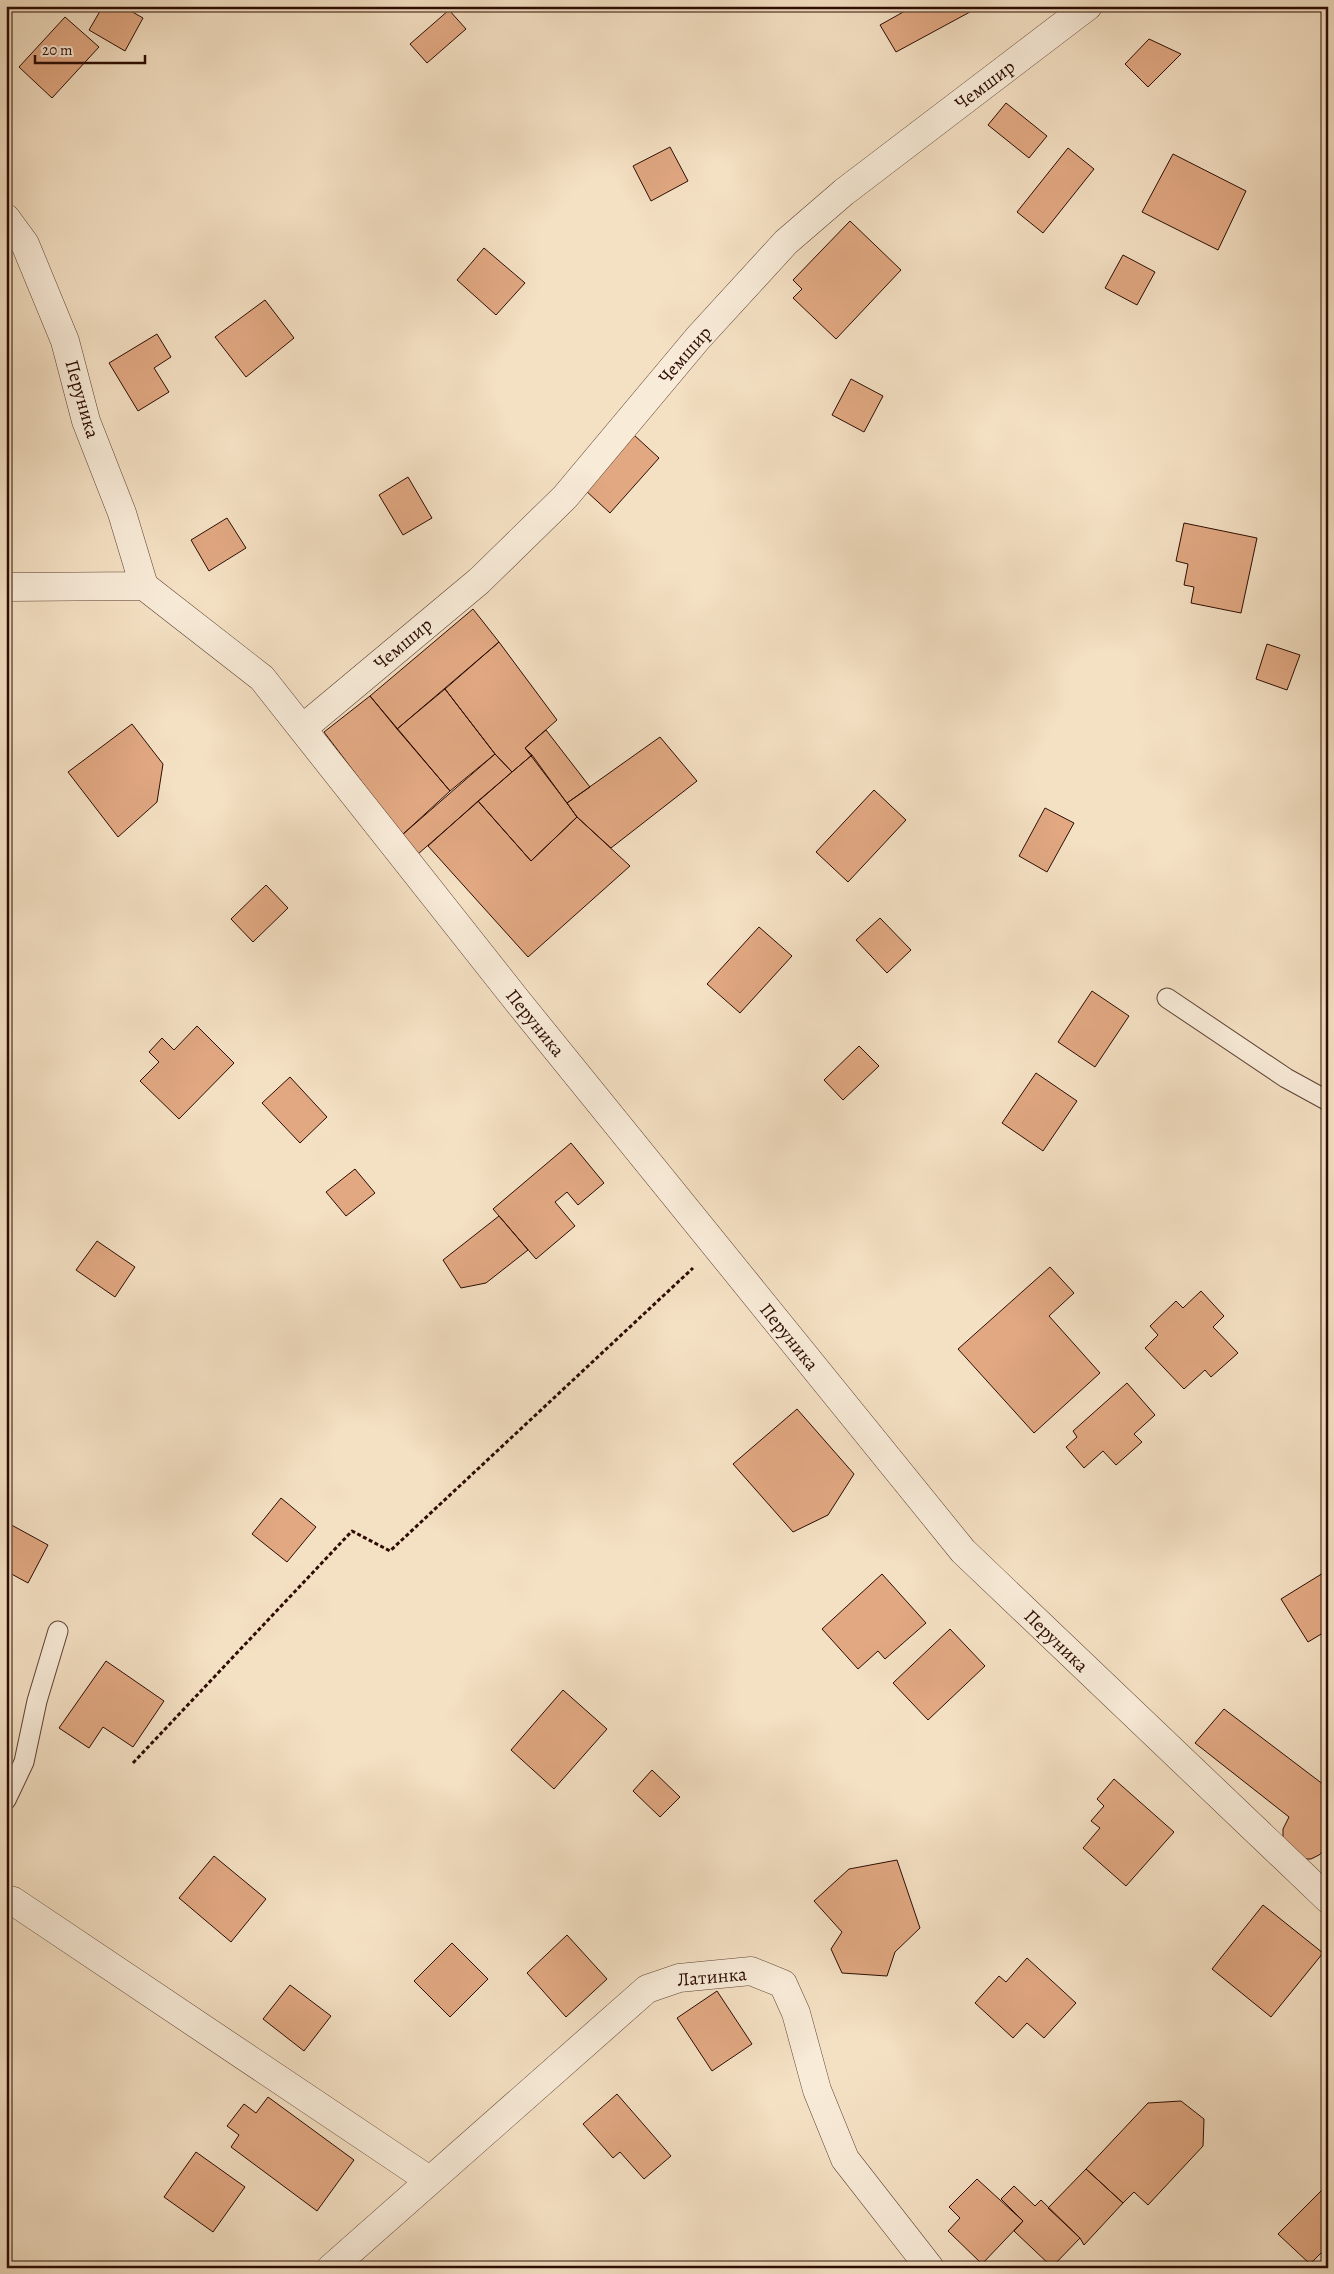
<svg xmlns="http://www.w3.org/2000/svg" width="1334" height="2274" font-family="Alegreya,serif">
<style>
.building{fill:#e1a882;stroke:#2c0c03}
.lines{fill:none;stroke-linecap:round;stroke-linejoin:round}
.service-casing{stroke:#5e4133;stroke-width:21}
.minor-casing{stroke:#5e4133;stroke-width:29}
.path{stroke:#2c0c03;stroke-width:3;stroke-dasharray:4 2.5;stroke-linecap:butt}
.service{stroke:#f8ebd8;stroke-width:19}
.minor{stroke:#f8ebd8;stroke-width:28}
.labels{text-anchor:middle;dominant-baseline:central;stroke-width:4;stroke-linejoin:round;paint-order:stroke}
.street-label{font-size:19px;fill:#2c0c03;stroke:#f8ebd8}
</style>
<rect width="100%" height="100%" fill="#f4e0c3"/>
<filter id="stains"><feTurbulence type="fractalNoise" baseFrequency=".004" numOctaves="4"/><feColorMatrix values="0 0 0 0 .2 0 0 0 0 .09 0 0 0 0 .02 0 0 0 .5 -.17"/></filter>
<radialGradient id="worn" r=".72"><stop offset=".6" stop-color="#630" stop-opacity="0"/><stop offset="1" stop-color="#630" stop-opacity=".3"/></radialGradient>
<!-- building -->
<path class="building" d="M103 6H122L143 18 125 51 89 30Z
M914 6H981L896 52 880 25Z
M1000 6H1024L1023 11Z
M449 10 466 29 427 63 410 44Z
M65 17 99 47 52 98 19 67Z
M1149 39 1181 54 1148 87 1125 64Z
M1006 103 1047 136 1029 158 988 125Z
M670 147 688 181 651 201 633 166Z
M1068 148 1094 169 1043 233 1017 212Z
M1173 154 1246 191 1218 250 1142 212Z
M850 221 901 270 836 339 793 298 802 289 793 280Z
M484 248 525 283 496 315 457 280Z
M1123 255 1155 272 1137 305 1105 288Z
M265 300 294 338 246 377 215 337Z
M157 334 171 357 154 368 169 392 138 411 109 363Z
M851 379 883 396 864 432 832 415Z
M634 435 659 458 610 513 585 490Z
M408 477 432 518 403 535 379 495Z
M227 518 246 548 209 571 191 540Z
M1184 523 1257 538 1241 613 1191 603 1194 587 1184 585 1188 564 1176 561Z
M473 609 499 642 397 729 370 696Z
M499 642 557 720 525 748 532 755 512 772 495 754 445 689Z
M1267 644 1300 655 1287 690 1256 679Z
M445 689 495 754 450 791 397 729Z
M370 696 450 791 402 835 324 732Z
M132 724 163 764 157 802 118 837 68 772Z
M546 730 590 787 567 803 525 748Z
M660 737 697 781 611 848 577 817 567 803Z
M495 754 512 772 418 854 402 835Z
M532 755 577 817 531 861 478 801Z
M874 790 906 820 848 882 816 852Z
M478 801 531 861 577 817 630 866 528 957 428 846Z
M1045 808 1074 823 1047 872 1019 856Z
M266 885 288 908 253 942 231 919Z
M880 918 911 950 887 973 856 940Z
M759 927 792 956 740 1013 707 984Z
M1092 991 1129 1016 1095 1067 1058 1042Z
M197 1026 234 1063 179 1119 140 1081 159 1062 149 1052 162 1038 174 1050Z
M859 1046 879 1066 843 1100 824 1080Z
M1036 1073 1077 1101 1043 1151 1002 1123Z
M290 1077 327 1117 300 1143 262 1103Z
M571 1143 604 1183 578 1205 567 1192 555 1202 575 1226 536 1259 493 1209Z
M355 1169 375 1193 346 1216 326 1192Z
M499 1216 528 1250 486 1283 461 1288 443 1260Z
M97 1241 135 1267 115 1297 76 1270Z
M1050 1267 1074 1293 1049 1316 1100 1373 1034 1433 958 1349Z
M1201 1291 1224 1316 1213 1327 1238 1353 1211 1377 1205 1370 1184 1389 1145 1348 1158 1335 1150 1326 1176 1301 1183 1308Z
M1127 1383 1155 1415 1134 1434 1142 1442 1116 1465 1103 1451 1084 1468 1066 1447 1077 1437 1073 1431Z
M797 1409 854 1474 828 1515 793 1532 733 1464Z
M281 1498 316 1527 287 1562 252 1534Z
M6 1522 48 1545 28 1583 6 1571Z
M1328 1570V1630L1308 1642 1281 1599Z
M882 1574 926 1623 885 1659 878 1651 858 1669 822 1629Z
M950 1629 985 1666 928 1720 893 1683Z
M106 1661 164 1701 133 1747 103 1727 89 1748 59 1728Z
M563 1690 607 1729 554 1789 511 1750Z
M1224 1709 1328 1788V1847L1319 1855 1311 1859H1303L1283 1842V1829L1289 1817 1195 1743Z
M652 1770 680 1797 660 1817 633 1791Z
M1114 1779 1174 1832 1126 1886 1083 1848 1100 1828 1091 1821 1104 1806 1097 1799Z
M214 1856 266 1899 231 1942 179 1898Z
M897 1860 920 1928 895 1952 887 1976 842 1973 831 1949 842 1932 814 1901 849 1869Z
M1263 1905 1323 1953 1271 2017 1212 1969Z
M567 1935 607 1979 566 2017 527 1973Z
M452 1943 488 1979 450 2017 414 1981Z
M1027 1958 1076 2003 1044 2038 1027 2023 1013 2038 975 2003 999 1976 1006 1982Z
M290 1985 331 2016 304 2051 263 2019Z
M717 1991 752 2044 712 2071 677 2018Z
M617 2094 671 2156 644 2179 620 2152 613 2158 583 2124Z
M268 2097 354 2160 317 2211 231 2147 239 2135 227 2126 244 2104 256 2113Z
M1181 2101 1204 2119 1203 2146 1148 2205 1134 2192 1123 2203 1086 2169 1148 2103Z
M196 2152 245 2187 213 2232 164 2197Z
M1086 2169 1123 2203 1084 2245 1080 2238 1048 2208Z
M977 2179 1023 2221 982 2264 948 2231 960 2218 949 2207Z
M1328 2184V2259L1321 2253 1310 2264 1278 2234Z
M1014 2186 1035 2206 1041 2200 1080 2238 1052 2267 1014 2231 1023 2221 1001 2199Z"/>
<g class="lines">
<!-- service casing -->
<g class="service-casing">
<path id="service" d="M1167 998 1286 1078 1328 1101
M6 1800 24 1762 37 1701 58 1631"/>
</g>
<!-- minor casing -->
<g class="minor-casing">
<path id="minor" d="M6 218 25 244 65 341 86 421 122 513 144 586
M6 587 144 586 262 678 519 1003 963 1551 1328 1899
M303 728 479 581 565 497 698 338 786 242 844 192 1088 6
M6 1899 13 1901 429 2180
M331 2268 647 1989 679 1978 751 1971 783 1984 796 2013 817 2090 845 2159 930 2268"/>
</g>
<!-- path -->
<path class="path" d="M133 1763 352 1531 390 1551 693 1268"/>
<!-- service -->
<use href="#service" class="service"/>
<!-- minor -->
<use href="#minor" class="minor"/>
</g>
<g class="labels">
<!-- street labels -->
<g class="street-label">
<text transform="translate(985 85) rotate(-37)">Чемшир</text>
<text transform="translate(685 355) rotate(-49)">Чемшир</text>
<text transform="translate(82 399) rotate(74)">Перуника</text>
<text transform="translate(403 644) rotate(-40)">Чемшир</text>
<text transform="translate(535 1023) rotate(51)">Перуника</text>
<text transform="translate(789 1337) rotate(51)">Перуника</text>
<text transform="translate(1056 1641) rotate(44)">Перуника</text>
<text transform="translate(712 1977) rotate(-5)">Латинка</text>
</g>
</g>
<!-- margin -->
<rect width="1334" height="2274" fill="none" stroke="#f4e0c3" stroke-width="25"/>
<rect x="8" y="8" width="1319" height="2259" fill="none" stroke="#2c0c03" stroke-width="2.5"/>
<rect x="12" y="12" width="1309" height="2249" fill="none" stroke="#2c0c03"/>
<!-- scale -->
<path d="M35 55v8h110v-8" fill="none" stroke="#2c0c03" stroke-width="2.5"/>
<text x="42" y="55" font-size="15" fill="#2c0c03" stroke="#f8ebd8" stroke-width="4" paint-order="stroke">20 m</text>
<rect width="100%" height="100%" filter="url(#stains)"/>
<rect width="100%" height="100%" fill="url(#worn)"/>
</svg>
